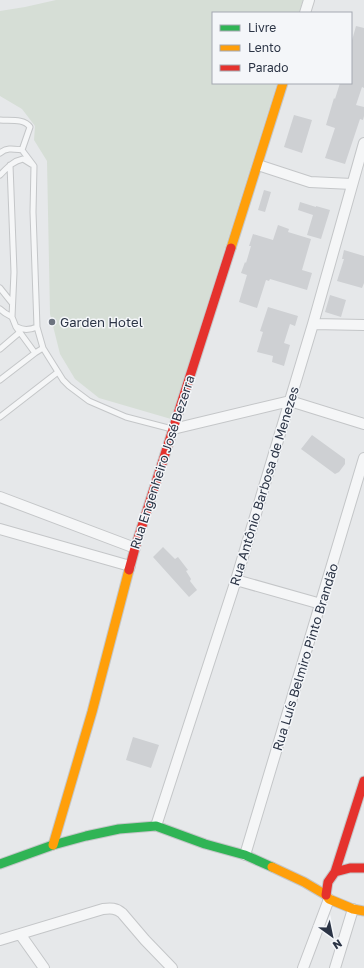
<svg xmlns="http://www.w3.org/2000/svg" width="364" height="968" font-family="'Golos Text',sans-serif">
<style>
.green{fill:#d6ded6}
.building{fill:#ced0d3}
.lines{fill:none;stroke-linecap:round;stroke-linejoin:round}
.lane-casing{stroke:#c4c6c8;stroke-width:7}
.street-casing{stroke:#c4c6c8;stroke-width:12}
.fast-casing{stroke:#c4c6c8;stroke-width:11}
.slow-casing{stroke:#c4c6c8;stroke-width:11}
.jam-casing{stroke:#c4c6c8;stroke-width:11}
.lane{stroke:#f5f6f7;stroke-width:5}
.street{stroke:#f5f6f7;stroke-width:10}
.fast{stroke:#30b455;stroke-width:9}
.slow{stroke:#ff9f0a;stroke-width:9}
.jam{stroke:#e5322d;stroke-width:9}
.poi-dot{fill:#6c737f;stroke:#f4f6f9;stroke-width:1.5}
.labels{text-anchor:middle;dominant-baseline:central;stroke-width:3;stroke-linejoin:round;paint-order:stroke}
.poi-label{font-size:13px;fill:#2b3445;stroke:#f4f6f9;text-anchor:start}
.street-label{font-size:13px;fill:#2b3445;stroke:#f4f6f9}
</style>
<rect width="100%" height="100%" fill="#e6e8ea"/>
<!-- green -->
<path class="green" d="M56 0H303L299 13H213V83H277L171 419 99 398 75 379 60 354 50 314 47 161 34 140 35 126 22 109 0 96V11L25 7Z"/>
<!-- building -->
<path class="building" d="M356 26 364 28V88L362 87 356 105 364 107V116L363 120 360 119 345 164 325 158 335 128 326 125 334 98 335 99 340 83H351V44Z
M294 115 312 120 302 153 284 147Z
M264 190 271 192 265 212 258 210Z
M300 202 316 207V206L330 210 321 239 307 235 313 215 298 210Z
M278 225 289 229 288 232 311 239 302 270 312 273 307 290 270 279 269 281 266 280 257 308 239 302 247 275 241 273 245 262 246 263 251 246H249L253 234 273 240Z
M344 250 364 256V283L362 288 337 281 344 259H342Z
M330 295 346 300 341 317 325 312Z
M268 307 298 316 295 326 290 324 284 343 290 345 284 366 272 362 273 356 257 352 263 332 260 331Z
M312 435 345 459V464L339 472 335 474 301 449Z
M163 547 175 559 178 557 188 570 186 571 191 579 190 581 197 590 189 597 153 557Z
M133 737 159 745 151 768 126 760Z"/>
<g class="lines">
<!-- lane casing -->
<g class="lane-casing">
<path id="lane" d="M0 120C9 121 24 118 30 127L22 150
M0 153C7 147 14 149 22 150L34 166 33 212 37 327 43 348 63 380 69 386 89 401 126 417 172 429
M10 165 14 272 12 317 16 327 35 353
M0 175C7 168 13 161 23 159L31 164
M0 288 12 303
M0 309 5 313 12 317
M17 327C24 331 30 330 37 327
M0 349 20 332
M0 380 35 353 43 348
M0 417 58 372"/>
</g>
<!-- street casing -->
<g class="street-casing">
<path id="street" d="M305 13 309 0
M258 165 310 182 352 184
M313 324 364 325
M173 429 290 401 364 424
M0 497 135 548
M0 529 130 566
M236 580 321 604
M156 826 236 580 313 324 364 143
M245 855 364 458
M20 934 44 968
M0 940 103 909C111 908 116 908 122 913L145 940 172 968
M303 968 329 899
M335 968 353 909"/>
</g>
<!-- fast casing -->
<g class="fast-casing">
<path id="fast" d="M0 864 53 845 86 836 119 829 156 826 205 844 245 855 272 867"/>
</g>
<!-- slow casing -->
<g class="slow-casing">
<path id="slow" d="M231 248 283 83
M53 845 92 712 129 570
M272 867 304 882 326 895 329 899 353 909 364 911"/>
</g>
<!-- jam casing -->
<g class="jam-casing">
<path id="jam" d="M129 570 135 548 231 248
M335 872 364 781
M326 895 328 882 335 872 350 868H364"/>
</g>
<!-- lane -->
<use href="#lane" class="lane"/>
<!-- street -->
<use href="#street" class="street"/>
<!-- fast -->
<use href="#fast" class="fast"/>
<!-- slow -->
<use href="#slow" class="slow"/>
<!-- jam -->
<use href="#jam" class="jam"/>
</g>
<!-- markers -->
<circle class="poi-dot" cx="52" cy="322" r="4"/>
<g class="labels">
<!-- poi labels -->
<g class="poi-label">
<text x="60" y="322">Garden Hotel</text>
</g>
<!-- street labels -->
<g class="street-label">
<text transform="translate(162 462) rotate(-72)">Rua Engenheiro José Bezerra</text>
<text transform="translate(264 486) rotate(-73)">Rua Antônio Barbosa de Menezes</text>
<text transform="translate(305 657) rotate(-73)">Rua Luís Belmiro Pinto Brandão</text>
</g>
</g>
<!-- legend -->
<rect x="212" y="12" width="140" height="72" fill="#f4f6f9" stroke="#a4a8b1"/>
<rect x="220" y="25" width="20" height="6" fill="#30b455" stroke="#a4a8b1"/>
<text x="248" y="32" font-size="12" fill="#2b3445">Livre</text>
<rect x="220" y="45" width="20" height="6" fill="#ff9f0a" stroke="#a4a8b1"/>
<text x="248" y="52" font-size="12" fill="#2b3445">Lento</text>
<rect x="220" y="65" width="20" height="6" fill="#e5322d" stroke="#a4a8b1"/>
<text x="248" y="72" font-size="12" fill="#2b3445">Parado</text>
<!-- north arrow -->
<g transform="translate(332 936) rotate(147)" stroke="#f4f6f9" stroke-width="3" paint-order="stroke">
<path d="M0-3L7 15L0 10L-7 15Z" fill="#2b3445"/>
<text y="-6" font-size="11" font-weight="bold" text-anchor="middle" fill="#2b3445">N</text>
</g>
</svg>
